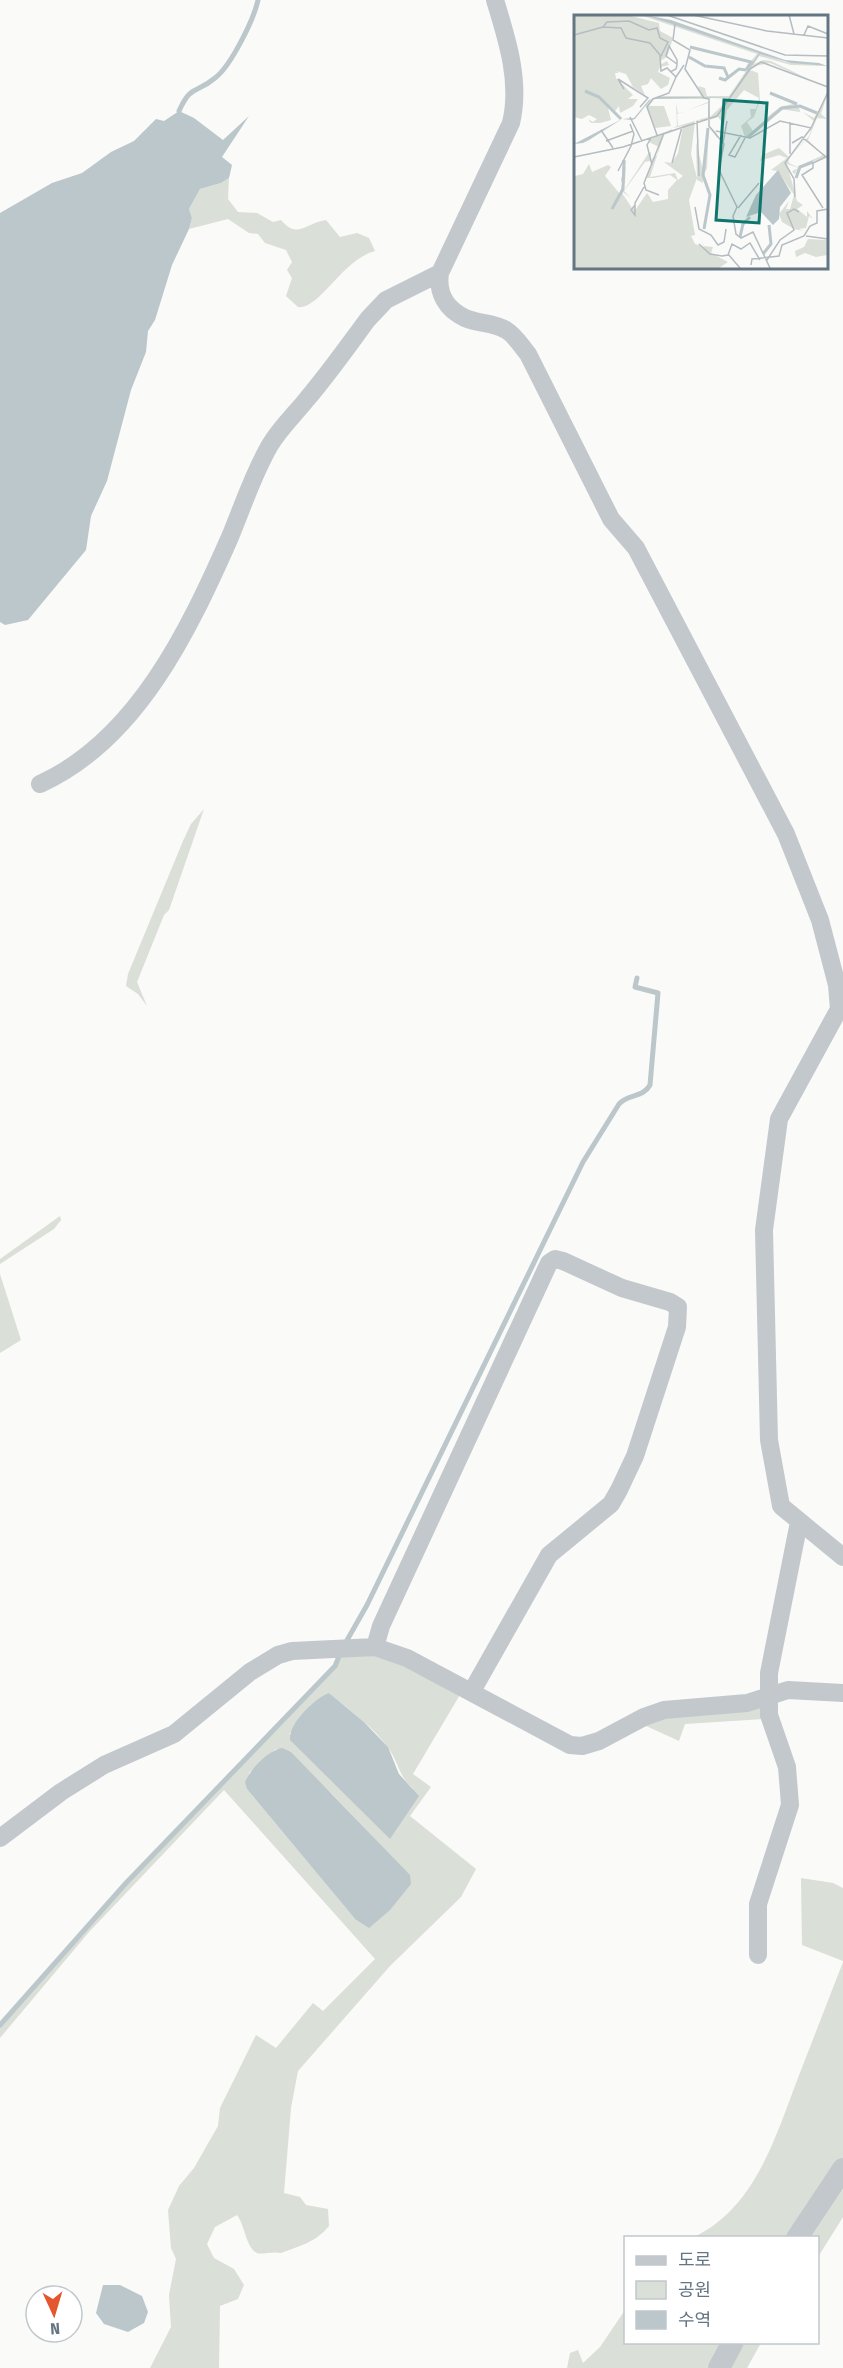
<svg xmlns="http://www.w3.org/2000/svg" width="843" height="2368" font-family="'Fira Sans Condensed','Noto Sans KR',sans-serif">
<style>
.green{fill:#dadfd7;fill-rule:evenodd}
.water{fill:#bbc7cb}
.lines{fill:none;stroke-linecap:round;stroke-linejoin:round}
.stream{stroke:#bbc7cb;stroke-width:5}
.minor{stroke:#c3c8cc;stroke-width:18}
.tertiary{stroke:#c3c8cc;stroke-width:22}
.inset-river{fill:none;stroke:#bbc7cb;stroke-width:3}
.inset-road{fill:none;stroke:#b5bdc2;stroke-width:1.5}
.view{fill:#0f766e;fill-opacity:0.15;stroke:#0f766e;stroke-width:3}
.inset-edge{fill:none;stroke:#657683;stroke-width:3}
</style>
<rect width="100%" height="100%" fill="#fafaf8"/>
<!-- green -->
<path class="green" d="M229 178 228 199 238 212 257 213 273 222 281 220C298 240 305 223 326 220L340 237 357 233 369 238 375 251C343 259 319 310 298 307L286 296 292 278 287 270 292 262 286 250 265 243 258 234 249 233 228 219 189 229 192 218 189 209 200 189 221 183Z
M204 809 169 910 164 915 137 982 147 1006 138 994 126 986 128 974 183 841 191 824Z
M60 1216 61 1220 54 1229 0 1264V1259Z
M0 1274 21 1340 0 1353Z
M354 1652 390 1659 461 1693 413 1774 431 1787 410 1816 476 1869 461 1897 390 1966 298 2071 291 2108 284 2193 300 2197 306 2205 328 2209 329 2226C316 2242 300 2246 281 2253 272 2251 263 2255 257 2253 246 2248 245 2225 237 2215L215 2227 207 2244 214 2258 234 2269 244 2285 238 2299 220 2306 219 2368H150L171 2327 169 2295 176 2259 171 2248 168 2210 179 2186 194 2168 218 2126 220 2108 256 2035 276 2048 313 2003 323 2011 375 1959 224 1790 89 1932 0 2038V2027L127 1884 336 1667 341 1654ZM329 1693C349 1710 374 1727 389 1749 399 1763 399 1778 414 1789L289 1734ZM276 1749 332 1794 409 1875 355 1919 247 1789 249 1773Z
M762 1703 765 1719 685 1724 679 1741 644 1725 669 1717Z
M801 1878 833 1883 843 1888V1961L802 1945Z
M843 1962V2159L786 2237 692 2238C755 2209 775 2138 798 2078 813 2039 828 2001 843 1962Z
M843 2189V2217L818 2257V2238H810Z
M625 2310 626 2342 723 2343 710 2368H567L570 2353 578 2350 583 2363 600 2347Z
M745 2343H761L747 2368H731Z"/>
<!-- water -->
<path class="water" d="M179 111 194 118 223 140 249 116 222 157 232 165 229 178 221 183 200 189 189 209 192 218 189 229 172 265 155 320 148 331 146 352 131 390 107 481 91 516 86 550 28 620 5 625 0 622V213L52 183 82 173 111 152 134 141 156 119 164 121Z
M329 1693 364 1722 388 1747 399 1774 419 1796 390 1839 290 1740C288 1724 315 1698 329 1693Z
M282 1748 291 1752 410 1875 411 1884 390 1910 369 1928 355 1919 247 1789 245 1782C251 1769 267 1751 282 1748Z
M103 2285H120L142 2296 148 2312 144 2323 128 2332 104 2324 96 2313Z"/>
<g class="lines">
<!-- stream -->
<path class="stream" d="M179 111C191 84 196 94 215 78 231 66 254 19 258 0
M346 1642 367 1605 583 1162 619 1104C628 1094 643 1098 650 1085L658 993 635 987 637 978
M0 2025 126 1883 335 1666 340 1654"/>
<!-- minor -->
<path class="minor" d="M495 0C507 39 521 82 511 123L440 273C437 293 446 309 465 318 478 324 493 322 506 330 515 335 522 347 528 354L611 519 636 548 786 834 820 920 837 985 839 1009 779 1119 764 1230 769 1440 781 1506 843 1557
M40 784C137 740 189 630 230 537 243 506 253 474 270 445 280 428 295 414 307 399 329 373 348 346 368 319L386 300 440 273
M375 1647 381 1626 549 1263 555 1259 563 1261 622 1288 670 1302 678 1307 677 1327 635 1456 619 1490 611 1504 549 1555 472 1691
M0 1838 61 1792 104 1765 174 1734 250 1672 278 1655 292 1651 375 1647 407 1658 570 1745 582 1746 599 1741 644 1717 664 1710 747 1703 788 1690 843 1693
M758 1955V1904L790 1805 787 1767 769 1715V1673L799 1522"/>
<!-- tertiary -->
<path class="tertiary" d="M797 2238 843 2169
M719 2368 733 2342"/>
</g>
<!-- overview -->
<g transform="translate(574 15)">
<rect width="254" height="254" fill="#fafaf8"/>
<path d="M0 0H53L85 8 86 16 99 23 93 42 86 46V50L93 46 95 50 86 52 84 57 96 63 94 70 87 74 77 63 74 69 67 71 71 80 59 72 52 59 42 56 45 58H41L42 63 59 80 54 84H64L59 91 46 98 45 91 41 96 34 93 37 105 26 108H17L14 104 19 107 23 104 15 100 8 104 0 102ZM66 0 73 1 97 7 212 47 253 51 217 50 185 41 180 49 189 45 197 46 253 73 196 48 180 51 176 55 184 58 186 85 180 102 173 107 179 116 197 99 206 92 219 89H223L217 91 225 92 226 97 206 94 173 123 171 122 167 111 177 102 176 94H182L185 83 170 75 153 95 150 110 144 102 135 105V111L142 117 144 124 135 112 133 153 130 160 132 165V169L134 172V177V172L132 169 131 164 130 161 129 159V168L123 165 122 127 130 159 135 105 121 106 117 139 123 163 115 185 121 220 117 221 121 229 130 232 127 223 130 231 139 232 137 238 154 247 145 253H0L1 161 9 159 15 149 18 157 34 150 37 152 31 161 46 179 48 169V168L51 166 47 167V162L49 164 50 154 52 150 49 145 59 130 50 144 52 148 51 168 48 170V178L58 193 62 194 73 178 79 187 94 184V175L103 165 96 160 79 163H72L80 145 71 147 50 176 57 183 49 177 74 139 77 137V145L83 140 85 132 75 127 77 124 98 114V116L107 113 90 120 76 162 101 158 104 165 109 161 90 147 98 148 104 138 109 111 99 113 103 111 102 88 104 99 134 87V84H78L73 91H90L97 111 81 113 71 90 77 84 85 81H127L124 71 131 73 133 81H155L172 56 165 55H172L177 47 142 39 129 35 177 46 183 39ZM134 84 138 83 155 84 136 102ZM134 88V102L104 111 103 99ZM253 80 247 99 253 104 243 103 234 125 245 136 253 125 245 136 253 141 226 152 225 154 222 156V158L220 159 218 156 225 153 213 149 223 186 229 190 223 194 233 202V196L239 204 235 201 232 213 225 214 229 216 220 214 208 207 205 199 215 186 212 194H216L220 180 204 156 197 155 213 143 205 140 186 146 188 140 205 133 215 142 235 121 240 106 229 97 240 103ZM232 125 249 140 223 152 215 148 214 143ZM234 224 253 225V240L242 242 231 238 222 242 221 236 230 232Z" fill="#dadfd7" fill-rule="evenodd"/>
<path d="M71 0 97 5 211 45 245 48 253 51 217 48 186 39 156 82 77 84 61 104 58 105 48 104 15 125 9 128 0 129 48 104 60 103 75 85 83 82H156L185 38ZM204 155 217 178 206 192 205 204 199 210 187 197 172 202 182 180Z" fill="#bbc7cb"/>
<path class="inset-river" d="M116 32 177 47 172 55M115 42 131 51 150 53 154 62M145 63 151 65 165 54 172 55M11 76 25 82 47 104M196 78 223 89M174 122 208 93 226 91 243 98M222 163 226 152 239 147M38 194 49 174 50 145M130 214 136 180 129 160 134 113M166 222 169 209 176 202M189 239 197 229 195 210"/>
<path class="inset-road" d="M93 0 211 40 254 41M119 0 193 16 254 23M215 0 220 19M101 9 99 25 116 35 111 54 130 83 135 84V111L150 129 145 155 163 192 159 201 162 219 167 223 179 217 196 253M29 12 33 7 55 6 75 15 83 13 86 23 94 27 86 43M0 20 29 12 47 13 52 23 76 28 86 40 87 56 93 53 102 62 110 50M230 20 234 11 254 19M96 57 102 54 103 50V45L95 31 92 41 103 49M50 74 44 64 74 83 66 92M56 102 68 126M123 106 125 161M216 107V139M27 115 39 133M142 116 176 123 206 106 237 113 254 77M83 120 73 92 79 84 95 78 102 62M167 120 155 140 161 142 171 123M77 123 73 130 78 150M32 126 59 116M149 128 153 106M218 128 228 122 252 142M0 142 49 132 143 101 176 54 187 47 254 72M98 148 108 112M44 156 57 131 60 119 56 109M85 180 72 175 70 168 90 118M221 182 220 164 211 148 237 113M61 190 57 195 61 200V188L70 172M121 192 125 214 137 220 144 230 150 227 152 214M164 193 185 168M249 193 228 160 239 153V148L254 141M232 221 254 224M125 229 136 239 148 241 154 240 158 229 167 234 176 228 186 245M154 239 166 253M193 245 206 225 220 215 213 198 220 194 225 197M177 250 178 244 205 241 208 230 230 221 236 211 243 208V196L254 194"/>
<path class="view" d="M150 85 193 88 185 208 142 205Z"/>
<rect width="254" height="254" class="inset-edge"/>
</g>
<!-- legend -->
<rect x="624" y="2236" width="195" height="108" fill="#ffffff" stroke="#c1c8cd" stroke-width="1.5"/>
<rect x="636" y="2256" width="30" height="9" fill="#c3c8cc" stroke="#c1c8cd" stroke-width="1.5"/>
<text x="678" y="2266" font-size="18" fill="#657683">도로</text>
<rect x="636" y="2281" width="30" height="18" fill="#dadfd7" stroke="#c1c8cd" stroke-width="1.5"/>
<text x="678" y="2296" font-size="18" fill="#657683">공원</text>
<rect x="636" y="2311" width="30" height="18" fill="#bbc7cb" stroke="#c1c8cd" stroke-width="1.5"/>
<text x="678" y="2326" font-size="18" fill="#657683">수역</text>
<!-- north arrow -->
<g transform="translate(54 2314) rotate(176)"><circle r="28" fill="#ffffff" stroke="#c1c8cd" stroke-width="1.5"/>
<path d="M0-4.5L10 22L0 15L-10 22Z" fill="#e4572e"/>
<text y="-9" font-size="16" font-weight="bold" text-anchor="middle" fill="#657683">N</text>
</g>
</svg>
